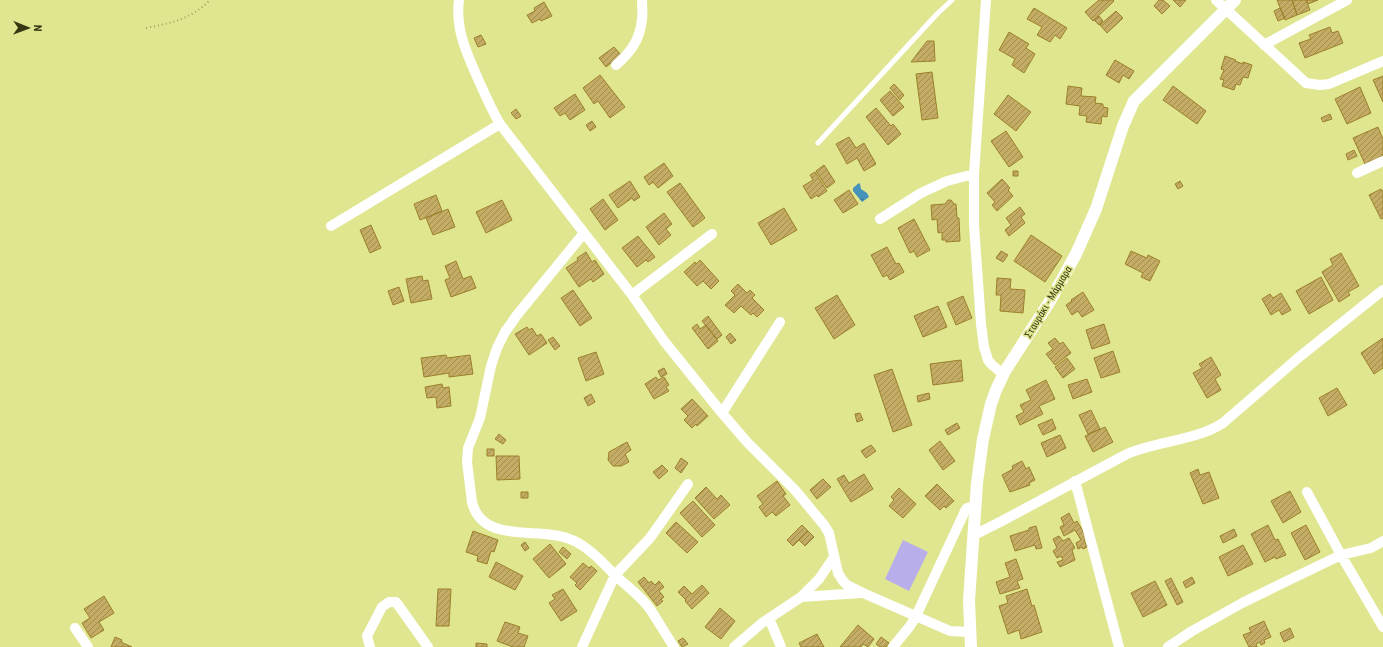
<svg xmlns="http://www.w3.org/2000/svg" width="1383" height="647" font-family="'Roboto Condensed',sans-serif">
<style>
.green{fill:#b8aeea}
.water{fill:url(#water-ripples)}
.building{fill:url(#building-hatch);stroke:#9b8029}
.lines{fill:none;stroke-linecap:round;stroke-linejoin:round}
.path{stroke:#a0a561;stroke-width:2;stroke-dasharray:1 3;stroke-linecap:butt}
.service{stroke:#fff;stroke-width:5}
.minor{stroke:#fff;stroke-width:10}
.tertiary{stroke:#fff;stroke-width:12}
.labels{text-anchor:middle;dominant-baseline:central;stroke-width:3.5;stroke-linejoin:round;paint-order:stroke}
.street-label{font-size:10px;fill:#363814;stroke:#e0e690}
</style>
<defs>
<pattern id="water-ripples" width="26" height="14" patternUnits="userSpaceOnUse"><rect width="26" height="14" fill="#4593b9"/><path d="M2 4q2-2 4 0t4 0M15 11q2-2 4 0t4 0" fill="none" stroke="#3a7995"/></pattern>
<pattern id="building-hatch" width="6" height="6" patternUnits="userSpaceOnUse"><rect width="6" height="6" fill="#c4ac65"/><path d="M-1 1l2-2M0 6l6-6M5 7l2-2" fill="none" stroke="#a08d52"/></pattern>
</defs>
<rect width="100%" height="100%" fill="#e0e690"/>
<!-- green -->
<path class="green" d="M903 540 928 552 909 591 885 579Z"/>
<!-- water -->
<path class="water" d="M859 183 860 184 861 189 867 193 869 197 862 202 853 191V188Z"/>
<!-- building -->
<path class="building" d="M1099 0H1113L1114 1 1093 21 1085 12Z
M1159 0H1163L1170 6 1162 14 1154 6Z
M1173 0H1186L1180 7Z
M1277 0H1292L1297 15 1285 20Z
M1292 0H1306L1310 10 1297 15Z
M1306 0H1318L1308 4Z
M544 2 552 16 541 21 540 19 532 23 527 15 535 11 534 8Z
M1034 8 1067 28 1060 39 1055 35 1050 42 1037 35 1042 27 1027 19Z
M1280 8 1285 18 1278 21 1274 11Z
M1116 11 1123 18 1107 33 1100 25Z
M1099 16 1103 21 1099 25 1094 20Z
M1330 27 1332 33 1338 31 1343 43 1305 58 1299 43 1311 39 1309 35Z
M1009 32 1029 44 1026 48 1035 54 1024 73 1012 65 1015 59 999 50Z
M481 35 486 44 478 47 474 38Z
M927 41H934L935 61 911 62Z
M614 47 621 55 606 67 599 58Z
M1225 56 1236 60 1235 61 1243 64V62L1252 65 1248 78 1243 77 1240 85 1236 84 1234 90 1222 86 1224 80 1220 79 1224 70 1221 69Z
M1115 60 1134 71 1129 79 1123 75 1119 83 1106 75Z
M932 72 938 118 922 120 916 74Z
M600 75 625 107 610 118 598 101 594 104 583 88Z
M1383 76V102L1373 80Z
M894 84 904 95 900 100 890 88Z
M1068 86 1082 88 1081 96 1096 97 1095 103 1103 104V107L1108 108 1107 117 1102 116 1101 124 1086 122 1087 116 1079 115 1080 106 1066 104Z
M1173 86 1206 111 1197 124 1163 100Z
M1360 87 1371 113 1347 124 1335 99Z
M890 91 904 107 893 116 880 100Z
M575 94 585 110 570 120 565 113 560 116 554 108Z
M1008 95 1031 112 1016 131 994 114Z
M876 108 891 126 893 124 901 134 888 145 866 117Z
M516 109 521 116 516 119 511 113Z
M1330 114 1332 119 1323 122 1321 118Z
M592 121 596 127 590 131 586 125Z
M1378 127 1383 139V156L1365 164 1353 138Z
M1006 131 1023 157 1009 167 991 141Z
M849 137 856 148 864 143 876 164 864 171 857 158 847 164 836 144Z
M1354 150 1357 156 1348 160 1346 154Z
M664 163 673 176 658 188 653 182 649 185 644 177Z
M824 165 835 182 827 188 816 171Z
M1013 171H1018V176H1013Z
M815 172 827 191 818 197 817 195 811 199 803 186 813 180 810 175Z
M1002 179 1010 188 1008 190 1013 196 997 211 992 205 995 202 987 193Z
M630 181 640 197 634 201 632 198 618 208 609 195Z
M1180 181 1183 186 1178 189 1175 184Z
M680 183 705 218 693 227 667 192Z
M1381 189 1383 192V218L1381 219 1369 195Z
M849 190 858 204 843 213 834 200Z
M436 195 442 211 420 220 414 204Z
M603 199 618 220 605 230 590 209Z
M502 200 512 220 486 233 476 212Z
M948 200H951L954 204H956L957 218H959L960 241 946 242V240H942V232L938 233 937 219 932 220 931 205 945 204Z
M1020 207 1025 214 1021 217 1025 223 1009 236 1005 230 1011 225 1006 218Z
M784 208 797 230 771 245 758 223Z
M448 209 455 227 433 235 426 218Z
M664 213 672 224 666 229 671 235 659 245 646 227Z
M914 219 930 250 917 257 914 251 910 253 898 228Z
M371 225 381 248 370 253 360 230Z
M1031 235 1062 256 1045 282 1014 261Z
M638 236 655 257 648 262 646 260 637 267 622 248Z
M887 247 896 264 899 263 904 272 890 280 887 275 883 277 871 255Z
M1001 251 1008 255 1003 262 996 258Z
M1131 251 1147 258 1148 255 1160 261 1150 281 1141 277 1143 273 1125 264Z
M586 252 592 262 595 260 604 274 593 282 591 279 579 287 566 268 578 260 577 258Z
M1341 253 1359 286 1348 292 1350 295 1339 302 1322 272 1333 265 1330 259Z
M700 260 719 281 711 289 703 281 697 286 684 272 695 262 696 264Z
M456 261 463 279 471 276 476 288 451 297 445 280 450 278 445 266Z
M422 276 423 281 428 280 432 299 411 303 406 279Z
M1321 277 1333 300 1309 314 1296 291Z
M997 278 1011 279 1010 289 1025 290 1023 313 1000 311 1001 295H996Z
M738 284 747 293 750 290 755 295 752 298 764 310 757 317 753 313 751 315 741 306 734 313 725 305 735 295 731 291Z
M399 287 404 301 393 305 388 291Z
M573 290 592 318 580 326 561 298Z
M1083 292 1094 310 1082 317 1078 311 1072 315 1066 305 1072 301 1071 300Z
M1281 293 1291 310 1282 315 1279 310 1271 315 1262 299 1270 294 1273 298Z
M837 295 855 325 834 339 815 308Z
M963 296 972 318 956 325 947 303Z
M938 306 947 327 923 337 914 316Z
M708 316 722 335 717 339 702 321Z
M697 324 700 329 706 325 718 341 708 349 692 328Z
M1104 324 1110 343 1092 349 1086 330Z
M527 327 529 330 532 328 537 336 541 334 547 343 529 355 515 334Z
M730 333 736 340 731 344 726 337Z
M553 337 560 346 555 350 548 340Z
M1055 338 1060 344 1063 342 1071 353 1055 365 1046 354 1053 349 1048 343Z
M1383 338V368L1374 374 1361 353Z
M1113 351 1120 372 1101 378 1094 358Z
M596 352 604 374 586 381 578 358Z
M446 355 447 358 470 355 473 374 449 377V373L424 377 421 358Z
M1211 357 1221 375 1215 379 1221 390 1207 398 1193 373 1202 368 1199 364Z
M1067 358 1075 369 1063 378 1055 367Z
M961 360 963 381 933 385 930 364Z
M664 368 667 374 661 377 658 371Z
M892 369 912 425 893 432 874 375Z
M656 377 658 380 664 377 669 385 666 387 669 391 654 399 645 384Z
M1087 379 1092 392 1073 399 1068 385Z
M1046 380 1055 399 1039 406 1043 414 1020 425 1016 416 1024 412 1020 405 1031 400 1026 390Z
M442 384 443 388 449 387 451 406 437 408 436 397 427 398 425 387Z
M1337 388 1347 405 1328 416 1319 398Z
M929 393 930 399 918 402 917 396Z
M591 394 595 402 588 406 584 398Z
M692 399 708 416 697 426 696 424 692 428 684 420 688 416 681 409Z
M1091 410 1100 429 1088 434 1079 415Z
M860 413 863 420 857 422 855 414Z
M1052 419 1056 429 1043 435 1038 425Z
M957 423 960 428 948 435 945 430Z
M1105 427 1113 442 1093 452 1085 436Z
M499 434 506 440 503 444 495 439Z
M1060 435 1066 448 1047 457 1041 443Z
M940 441 955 461 943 470 929 450Z
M627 442 631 450 625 454 629 462 621 466H613L608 460 609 452Z
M871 445 876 451 866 458 861 451Z
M487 449H494V456H487Z
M496 456H519L520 479 497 480Z
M681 458 688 463 681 473 675 468Z
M1022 461 1026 469 1029 467 1035 480 1029 483 1030 485 1010 492 1002 475 1013 469 1012 466Z
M662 465 668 471 659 479 653 472Z
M1198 469 1200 475 1209 472 1219 498 1203 504 1190 473Z
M864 474 873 489 851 502 837 479 844 475 849 483Z
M823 479 831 487 817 499 810 490Z
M777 481 786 494 783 496 790 505 776 516 772 512 766 517 759 507 763 504 757 496Z
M937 484 954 501 946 508 944 506 940 510 925 496Z
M706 487 717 499 721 495 730 505 714 519 695 498Z
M899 488 916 504 903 518 889 506 894 500 891 497Z
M1290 491 1301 512 1283 523 1271 501Z
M521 492H528V498H521Z
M693 501 715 525 702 537 680 513Z
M1069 513 1074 523 1077 521 1087 538 1084 540 1087 547 1083 549 1082 547 1078 549 1076 543 1081 540 1075 530 1064 536 1060 527 1064 525 1061 518Z
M676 522 698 542 687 553 666 533Z
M802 525 808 531 793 546 787 540Z
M1268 525 1275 540 1278 539 1286 555 1276 559 1275 557 1265 562 1251 534Z
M1306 525 1320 552 1305 560 1291 533Z
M1036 526 1042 548 1036 549 1035 545 1015 551 1010 536 1029 530V528Z
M1234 529 1237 536 1223 543 1220 536Z
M473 531 498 540 494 552 491 551 487 564 477 561 478 556 466 552Z
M808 531 814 537 805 546 799 540Z
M1059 536 1063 541 1069 538 1075 548 1072 550 1075 560 1060 567 1057 562 1063 560 1061 556 1057 558 1053 551 1057 548 1053 539Z
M525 542 529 548 525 551 521 545Z
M550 544 566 564 549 578 533 559Z
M1243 545 1253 564 1228 576 1219 557Z
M563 547 571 554 567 559 559 552Z
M1016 559 1023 579 1017 581 1020 588 1000 594 996 582 1010 577 1005 563Z
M496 562 523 576 515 590 489 577Z
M583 563 589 568 591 566 597 571 580 590 575 585 577 583 570 577Z
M644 577 649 583 651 581 655 585 659 581 664 587 659 591 664 597 661 599 663 601 657 606 638 582Z
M1192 577 1195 583 1186 588 1183 582Z
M1171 578 1183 602 1177 605 1165 581Z
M1155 581 1167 605 1143 617 1131 593Z
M702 585 709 593 692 609 685 601 686 600 678 592 684 586 692 594Z
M438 589H451L449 626H436Z
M563 589 577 611 561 621 549 603 555 599 552 595Z
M1027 589 1032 606 1034 605 1042 632 1021 639 1019 630 1008 634 999 606 1008 603 1006 596Z
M104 596 114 613 99 622 104 630 91 638 82 623 90 618 84 609Z
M720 608 735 621 721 639 705 627Z
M1264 621 1271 637 1264 640 1265 643 1261 645 1260 642 1256 644 1257 647H1249L1243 635 1251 632 1249 628Z
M505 622 520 627 518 633 528 636 524 647H513L497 641Z
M858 625 874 639 868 647 863 644 861 647H840Z
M1290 628 1294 637 1284 642 1280 633Z
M817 634 824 647H801L799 643Z
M115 637 122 640 121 642 132 647H111Z
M881 637 889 643 886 647H880L876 644Z
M683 638 688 644 682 647 678 641Z
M476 643 487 644V647H476Z"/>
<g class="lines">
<!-- path -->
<path class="path" d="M146 28C172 23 191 19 210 0"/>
<!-- service -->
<path class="service" d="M818 143 937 14 952 0"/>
<!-- minor -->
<path class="minor" d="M459 0C455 29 467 54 478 79 485 94 491 109 500 124L632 295 664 341 722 413 747 442 795 490 824 525 829 533 838 573 843 581 847 585 863 593 950 631 969 632
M986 0 974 174V225L981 324 984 347 988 360 991 364 1003 374
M1216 0 1306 83 1320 85 1329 84 1383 61
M1264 45 1347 0
M616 65C631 52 640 40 642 19 643 13 642 6 642 0
M1357 173 1383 161
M880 219 921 193 947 181 974 174
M331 226 500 124
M584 233 517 315 505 332 497 348 491 366 480 418 468 448 467 462 472 502C482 544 537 527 567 538 586 544 601 561 615 575 626 586 640 595 650 609 658 621 666 635 674 647
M632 295 712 234
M722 413 780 322
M1075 481 1119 647
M1307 492 1341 555 1383 627
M974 535 1002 521 1127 454C1157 441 1195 441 1223 423L1298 358 1383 290
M801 597 819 579 834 557
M769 618 781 647
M75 628 88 647
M370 647 367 636 382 607 389 602H396L428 647
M582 647 615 575 650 538 688 484
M734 647 762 623 801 597 861 593
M893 647 910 626 916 616 965 511 967 508 975 506
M1168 647 1192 631 1244 602 1287 581 1341 555 1371 548 1383 541"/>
<!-- tertiary -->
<path class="tertiary" d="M971 647 969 601 977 483 983 439 991 404 996 390 1005 371 1050 301 1076 254 1096 209 1123 126 1134 101 1235 0"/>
</g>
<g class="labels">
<!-- street labels -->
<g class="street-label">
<text transform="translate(1048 302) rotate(-59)">Σταυράκι - Μάρμαρα</text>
</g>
</g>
<!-- north arrow -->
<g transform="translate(28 28) rotate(91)" stroke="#e0e690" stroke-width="3" paint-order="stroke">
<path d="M0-3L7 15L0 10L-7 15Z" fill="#363814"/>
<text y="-6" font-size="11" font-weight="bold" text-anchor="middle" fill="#363814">N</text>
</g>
</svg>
